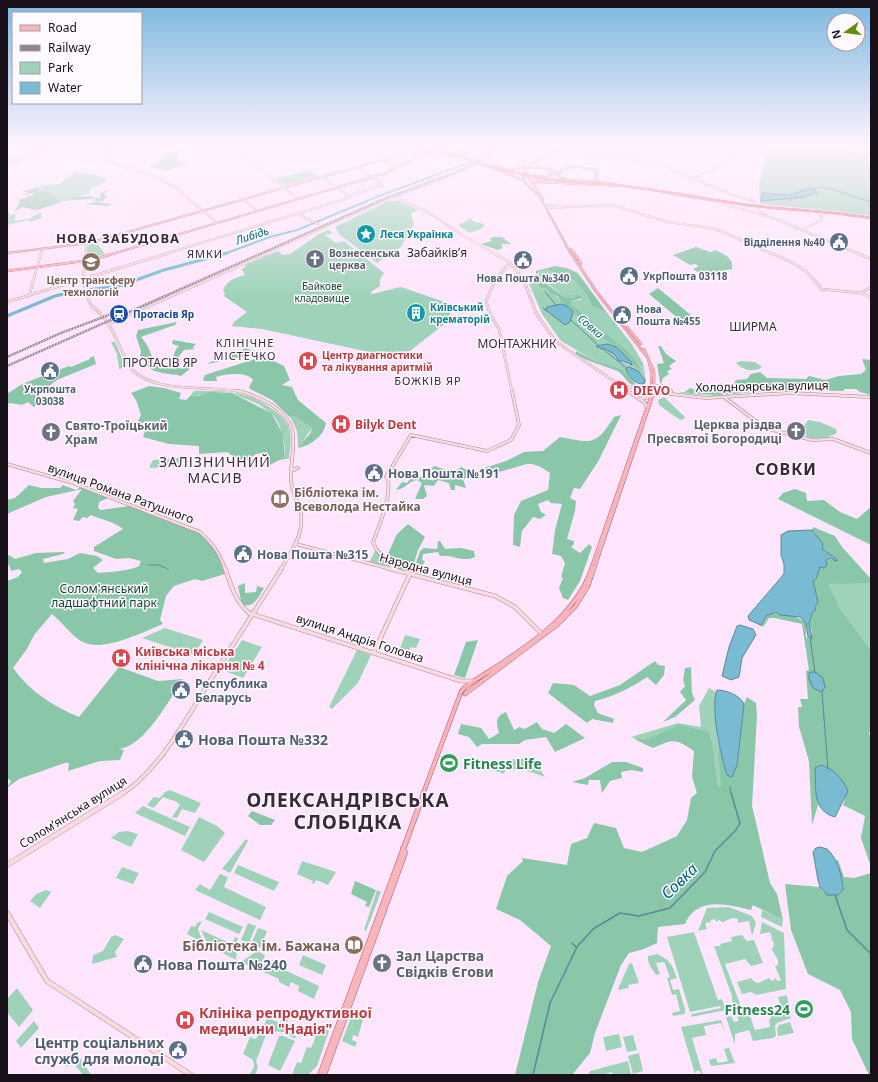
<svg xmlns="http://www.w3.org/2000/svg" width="878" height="1082" font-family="'Noto Sans',sans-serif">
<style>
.green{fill:#9fd3b9;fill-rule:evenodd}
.forest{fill:#8ac6a8}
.water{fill:#78bbd2;stroke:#5c889a}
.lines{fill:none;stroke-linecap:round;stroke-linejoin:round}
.stream-far1{stroke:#5c889a;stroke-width:1}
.stream{stroke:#5c889a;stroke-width:1.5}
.river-far1{stroke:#78bbd2;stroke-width:2}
.river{stroke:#78bbd2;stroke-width:3}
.secondary-far4-casing{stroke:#a18aa0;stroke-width:2}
.secondary-far3-casing{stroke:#a18aa0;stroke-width:2.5}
.secondary-far2-casing{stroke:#a18aa0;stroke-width:3.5}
.secondary-far1-casing{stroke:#a18aa0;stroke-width:4.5}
.secondary-casing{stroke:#a18aa0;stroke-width:5.5}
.primary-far4-casing{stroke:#a95c66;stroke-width:2}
.primary-far3-casing{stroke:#a95c66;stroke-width:2.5}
.primary-far2-casing{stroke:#a95c66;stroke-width:3.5}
.primary-far1-casing{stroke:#a95c66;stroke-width:4.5}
.primary-casing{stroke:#a95c66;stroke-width:5.5}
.highway-casing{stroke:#a95c66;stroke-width:2.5}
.secondary-far4{stroke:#fddadd;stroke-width:1.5}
.secondary-far3{stroke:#fddadd;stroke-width:2}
.secondary-far2{stroke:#fddadd;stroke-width:2.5}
.secondary-far1{stroke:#fddadd;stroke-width:3.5}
.secondary{stroke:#fddadd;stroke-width:4.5}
.primary-far4{stroke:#fab5bc;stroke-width:1.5}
.primary-far3{stroke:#fab5bc;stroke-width:2}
.primary-far2{stroke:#fab5bc;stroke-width:2.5}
.primary-far1{stroke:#fab5bc;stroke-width:3.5}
.primary{stroke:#fab5bc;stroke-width:4.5}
.highway{stroke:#f7848f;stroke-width:2}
.rail-casing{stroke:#928191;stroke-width:2}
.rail{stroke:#fffaff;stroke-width:1;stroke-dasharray:1.5;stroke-linecap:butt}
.secondary-bridge-casing{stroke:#a18aa0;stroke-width:2;stroke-linecap:butt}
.primary-bridge-casing{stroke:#a95c66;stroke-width:2;stroke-linecap:butt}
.highway-bridge-casing{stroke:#a95c66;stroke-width:2.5;stroke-linecap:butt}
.secondary-bridge{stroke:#fddadd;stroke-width:1.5}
.primary-bridge{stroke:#fab5bc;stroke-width:1.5}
.highway-bridge{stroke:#f7848f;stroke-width:2}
.labels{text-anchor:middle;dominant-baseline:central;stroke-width:3;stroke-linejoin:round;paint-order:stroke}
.far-culture-label{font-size:10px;font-weight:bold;fill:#0d838f;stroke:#fffaff;text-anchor:start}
.far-service-label{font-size:10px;font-weight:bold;fill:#4e5e75;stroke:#fffaff;text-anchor:start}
.far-worship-label{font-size:10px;font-weight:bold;fill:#5b616d;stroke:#fffaff;text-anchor:start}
.far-education-label{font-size:10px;font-weight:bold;fill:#785e54;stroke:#fffaff}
.far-park-label{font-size:10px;fill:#164632;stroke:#fffaff}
.far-transit-label{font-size:10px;font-weight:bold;fill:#164399;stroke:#fffaff;text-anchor:start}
.far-health-label{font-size:10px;font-weight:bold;fill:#be3a42;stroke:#fffaff;text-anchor:start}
.far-water-label{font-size:11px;font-style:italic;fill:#036279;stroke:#fffaff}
.far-neighbourhood-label{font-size:11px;letter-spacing:1px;fill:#3b283a;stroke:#fffaff}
.far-quarter-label{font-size:12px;fill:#3b283a;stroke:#fffaff}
.street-label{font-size:12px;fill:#191119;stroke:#fffaff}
.health-label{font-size:12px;font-weight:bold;fill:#be3a42;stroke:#fffaff;text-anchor:start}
.worship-label{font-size:12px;font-weight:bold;fill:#5b616d;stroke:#fffaff;text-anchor:end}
.service-label{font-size:12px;font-weight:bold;fill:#4e5e75;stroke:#fffaff;text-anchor:start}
.education-label{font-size:12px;font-weight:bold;fill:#785e54;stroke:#fffaff;text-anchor:start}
.park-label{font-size:12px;fill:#164632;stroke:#fffaff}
.far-district-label{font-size:13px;font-weight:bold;letter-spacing:1px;fill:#3b283a;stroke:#fffaff}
.quarter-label{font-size:14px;letter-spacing:1px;fill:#3b283a;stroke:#fffaff}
.near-service-label{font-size:14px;font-weight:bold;fill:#4e5e75;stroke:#fffaff;text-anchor:start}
.near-leisure-label{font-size:14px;font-weight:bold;fill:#27864d;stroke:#fffaff;text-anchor:start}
.near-education-label{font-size:14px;font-weight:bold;fill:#785e54;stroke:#fffaff;text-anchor:end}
.near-worship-label{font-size:14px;font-weight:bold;fill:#5b616d;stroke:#fffaff;text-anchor:start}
.near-health-label{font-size:14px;font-weight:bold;fill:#be3a42;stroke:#fffaff;text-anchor:start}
.district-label{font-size:16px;font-weight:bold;letter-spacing:1px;fill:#3b283a;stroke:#fffaff}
.near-water-label{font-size:16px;font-style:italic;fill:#036279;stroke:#fffaff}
.near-district-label{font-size:19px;font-weight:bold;letter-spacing:1px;fill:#3b283a;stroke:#fffaff}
</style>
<rect width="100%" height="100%" fill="#ffe5fd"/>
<!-- green -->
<path class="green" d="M769 145H843C848 156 861 154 871 154V216L835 211 760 204 759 185Z
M564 165 599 168 595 170 599 171V181H591L594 180V171L577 168 563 170 562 174H560L567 178V179H563L562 175H559L556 173Z
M76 171 107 178 101 185 91 188 89 194 75 197 73 200 58 202 56 197 38 191 42 189 43 185 59 184Z
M305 171H311L319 176 284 186 275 179Z
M388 201H398L418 210 411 214 414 224 401 247 377 263 339 234 335 227Z
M7 209 10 215 19 213 15 215V221L28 219 41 212 42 218 30 222 28 220 7 225Z
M469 218 475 222 484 224 483 228 469 233 458 225 467 221Z
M328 230 333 233 325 235 336 243 344 241 384 273 380 279V286L371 292 372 294 401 287 442 301 449 307 450 315 448 321 410 351 389 355 369 352 262 329 232 326 234 322 247 312 224 296 225 294 223 290C228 280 234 278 245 275L241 269 246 267 245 265 278 251 283 255 290 254 319 234Z
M97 243 105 254 86 259 88 245Z
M547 270 559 273 575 281 586 294 592 306 607 313 631 343 643 363 646 381 645 384H635L622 369 595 361 561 341 542 314 527 279 539 274V272ZM541 278 566 298H575L573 294H576L582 298 581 300 572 301 571 304 618 344 642 368H637L616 347 604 339 548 289 541 288 537 284 540 282ZM598 345H613L632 363 629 365 615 358 613 353 603 348 600 349 597 346ZM627 367 638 371 645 380 641 384H636L627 373Z
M111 342H115L126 367 119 369 117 354Z
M741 361 755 362 762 367C754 373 742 370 736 363Z
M789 385H794L802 390 754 392 715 396 679 393C686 390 692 394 700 394 718 395 736 392 753 388L755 386 761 389 766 386 787 387Z
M194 391C225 391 245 390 271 408 279 413 286 419 289 428 292 438 290 449 289 459H285C286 427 275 409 244 398 240 397 236 394 233 393 218 390 204 396 190 396Z
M664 397 685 417 684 419 680 420 659 405 658 400Z
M294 416 312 428 302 442 303 444 298 446 297 431 291 418Z
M808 420 820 422 836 429 837 433 826 438H807L804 426Z
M180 458 182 462 178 466 151 468 149 467 153 460Z
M376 549 394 569 369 563Z
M827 583H871V650L840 608Z
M165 628 168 629 203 640 194 655 142 638Z
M405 635 420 639 416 648 411 647 409 651 400 648Z
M242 640 262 647 243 678 222 670Z
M357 650 371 655 358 683 332 709 329 707Z
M709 688 716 692 717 730 722 787H718L713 746 709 732 648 739 637 738 653 748 631 737 678 723 701 727 699 706Z
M526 758 537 765 545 777 525 770 506 768 504 774 476 764Z
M170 790 201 803 195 813 182 809 177 818 172 817 180 805 177 802 163 797 154 808 147 805 154 797 160 798 165 792Z
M143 806 190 827 185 836 135 813Z
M199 817 217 826 225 833 204 862 181 850Z
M127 831 138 834 131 847 111 838 119 832Z
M246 839 248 841 230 873 222 869Z
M302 861 336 872 328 885 316 880 314 884 312 883 313 881 297 874Z
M238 865 279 882 274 891 234 873Z
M122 867 139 873 133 884 116 878Z
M220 874 228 877 224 887 266 907 260 920 195 890 200 884 210 890Z
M46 890 51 892 40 908 30 901 36 894Z
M377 890 381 892 366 931 364 930Z
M729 907 752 916 756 923 752 936 749 921 738 923V919L733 918 722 922 719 920 716 922 715 919 711 920V922L705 923 707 929 698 931 707 908Z
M762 910 783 920 782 927 761 917Z
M209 912 243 927 239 934 205 919Z
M202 921 198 929 203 943 187 934 191 926 195 927 197 923Z
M762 922 784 933 786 989 756 995 751 992 742 994 737 982 752 978 753 981 758 983 769 978 772 981 776 978 777 981 781 980 775 966 778 965V960L771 948H773L774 943 771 938 772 937 770 932 760 934Z
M248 923 256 926 249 943 241 940Z
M258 928 267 931 260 948 251 944Z
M201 930 232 944 235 937 238 938 236 960 208 945Z
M694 932 718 1000 722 999 726 1010 691 1017 692 1014 721 1008 720 1006 690 1012 667 937Z
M115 935 124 939 115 952 117 957 92 964 93 955 103 951 111 937Z
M742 935 747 941 754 940 763 963 751 966 745 959 725 964 742 1009 749 1013 755 1030 770 1027 769 1020 772 1016 783 1014 778 997 787 995 791 1018 777 1023 775 1026 776 1036 773 1038 753 1041 749 1030 735 1034V1045L726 1017 731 1016 734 1022 738 1021C739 1012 731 1004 732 996L714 946H721L720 944 732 941 731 937Z
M257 951 265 955 263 960 319 986 314 999 298 991 299 986 291 982 289 987 279 982V979L241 962Z
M657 954C671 961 672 964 677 978L670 980 673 990 679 989 685 1009V1014L673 1016 672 1013 680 1011 676 994 672 995 667 978 670 977 664 962 656 963 660 974 656 975C652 969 647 963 648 956Z
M303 955 326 965 322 975 299 965Z
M632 963 639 983 628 985 629 988 619 990 618 989 629 964Z
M17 988 33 1010 19 1027 7 1012V999Z
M354 1010 365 1012 358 1037 353 1035 352 1040 357 1042 355 1047 342 1041Z
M283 1015 289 1018 284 1029 296 1036 295 1039 284 1032 266 1031 263 1028 267 1018 280 1023Z
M721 1020 726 1034 721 1023 704 1026 706 1035 692 1038 703 1075H701L700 1071H696L695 1074 681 1027Z
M34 1021 39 1028 21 1048 16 1041Z
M790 1022 794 1033 778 1036 777 1029 779 1025Z
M314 1024 329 1031 317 1066 308 1075H292L297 1062 301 1063 307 1047 311 1048 317 1033 312 1030Z
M260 1034 266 1035 256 1061 258 1067 255 1075H250L254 1066 253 1060 243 1054 250 1037 255 1039Z
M619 1034 622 1047 606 1051 603 1037Z
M633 1035 637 1050 627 1052 623 1037Z
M279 1036H283L295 1041 280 1071 268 1065Z
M729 1048 735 1063 711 1066 709 1060 716 1058 718 1063 728 1061 724 1049Z
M75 1050 91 1075H83L72 1061 67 1067 64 1064Z
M639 1053 643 1071 633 1074 628 1056Z
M628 1061 631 1075H613L612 1072 602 1075H588L590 1071Z"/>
<!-- forest -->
<path class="forest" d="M183 147 184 148 177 162 187 163 167 171 150 167 162 159 159 158 172 148Z
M43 186 38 191 48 192 47 193 56 197V199H59L58 202H62L37 210 23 207 14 212 20 203 19 200 35 194 30 193 23 196 28 192H23L24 191Z
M106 190 112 191H107L103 195 108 196 104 199 103 201H96L113 205 106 206 86 204 95 202V199L73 200 74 197 95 196 92 198H100L101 196 99 195Z
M494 237H502L511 244H501L503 248 498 250 481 244 492 241 489 238Z
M696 247 711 252 715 250C724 254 734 258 732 269L715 272V275H710L707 271 699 273 693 269 699 266 695 264 690 265 673 255Z
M555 266 567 268 578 273 607 313 592 306 586 294 575 281 567 277 547 270 539 272 536 275V271Z
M539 278 563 296 568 298H575L573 295 576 294 583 298 572 301 571 304 628 352 642 369 637 368 616 347 604 339 563 303 557 296 549 292 548 289 541 288 537 284 540 282 536 279Z
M658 288 697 320 685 324 649 294Z
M177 322 175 325 141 337C148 345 153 355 153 365 160 367 164 367 171 363L176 349 179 346 172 344 173 340 196 344 193 347 194 349 184 350 174 363 177 368C186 370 187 364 194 359L196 360 191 368 181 376C173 373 148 375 146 362L149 360 140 356 141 351 136 336 138 330Z
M658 346H661L666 354 676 361 669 366 672 369 667 371 669 374 663 378 661 384 660 382 657 364 664 363Z
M246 348 284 366 290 380 282 385 292 387 298 400 326 423C324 436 311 445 299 448L298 446 303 444 302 442 310 434 312 428 294 416 291 418 272 400 250 389 249 387 253 380C247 371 224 374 216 377L217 381H204L203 379 205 375 255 359 254 356 242 350Z
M576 351 595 361 622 369 636 385H632C625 381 624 374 617 371 603 365 588 362 576 354Z
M238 352 246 356 207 364 228 353Z
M94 356 96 364 57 380 35 397 38 403 34 407 28 402 22 405 10 403 7 404V394L22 384 69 366 71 367 90 359 89 358Z
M862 359 871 360V395L860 392 856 389H844V391L802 390 794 385H789L788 390 766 386 761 389 755 386C746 396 699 395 685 392L690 388 695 390 705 383 709 388 720 389V383L730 386 733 385 736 380 747 379 751 374 760 372 767 378 806 379 809 376 825 380 839 376 861 374 866 370Z
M149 386 164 388 181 393 179 399 186 400 190 396H199L209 392 232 393 271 413 283 434 285 459 279 460 270 465 262 463 265 458 262 453 256 454 243 463 227 452 199 454V446L169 444 143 437 149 421 136 425 141 415 136 400 131 393Z
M621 415 599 460 580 489 574 488 570 498 576 501 575 511 567 539 574 541V544L571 547 580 553 589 544 592 547 580 581 568 600 563 598 559 588 563 578 561 577 565 563 561 556 552 554 555 530 562 504 551 503 548 500 538 504 541 512 546 515 540 519 533 517 522 531 520 547 513 545 514 515 521 501 548 490 550 473C530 459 528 464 506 470 497 473 487 473 478 473V470L506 461 524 452 543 451 560 437C592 443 596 446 614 417Z
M435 466C444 469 453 474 461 467L469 471 472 470V477L463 479 466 488 455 485V490H451L449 483 438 480 434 486 424 485 427 496 423 499H415L422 483 417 480C409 481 405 489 396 490L402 482 407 483 410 479 404 474 406 472 421 477 424 476 433 481 436 472 431 468Z
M29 485 41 488H60L63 485 76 490 81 487 108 498 99 502 98 508 101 510 129 506 202 534 216 551 225 574 202 581 195 579 174 586 166 596 160 620 163 624C142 632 102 654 81 641 70 634 62 622 52 614L34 635 27 649 13 668C29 691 53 706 79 717L119 667 158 681 183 679C169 700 145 746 119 749L124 750 120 760 100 761 68 771 69 763H65L19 779 7 788 11 781 7 778V581L18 577 22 572 19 569 11 571 9 565H7V557L9 555 15 559 36 553 65 552 63 554 43 559 44 563 68 559 80 553 97 556 103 560 93 568 98 573C110 572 129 571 139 566L141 561 129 558 116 559 94 551V547L123 529C113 521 102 520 91 515L87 518 83 517 79 521 73 520 78 509 73 508 75 504 73 501 82 489 46 497 7 514V500L15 498Z
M795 489 806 493 807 501 824 500 840 512 857 519 871 507V545L778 499 783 493Z
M408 524 425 537 418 550 413 566 410 565 407 571 395 568 386 558 397 534Z
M813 527 835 536 842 547 871 579V583L828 584 840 608 871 650V732H869L871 741V867L861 838 865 816 843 805 845 799 815 768 818 805 812 825 809 761 799 727 798 707H802L800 699H808L806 671 809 670 802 624 774 618H769L763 627 757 624 761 625C763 622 764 617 768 615 777 609 798 616 806 623V637L810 639 812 632 809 623 818 602 813 581 816 579 818 569 826 560 836 558 822 549 816 534 812 530Z
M438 541H440L445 549 461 548 474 551 475 557C460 563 454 554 440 556L438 552 423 554 422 560 425 561 423 565 426 569 415 566 420 551 424 548 437 549Z
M245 583V593L256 592 257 586 264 588C259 596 254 608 244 605L241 601 238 586Z
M478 640 465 678 454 675 466 642Z
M655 661 658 665 665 666 664 675 656 685 647 677C631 688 615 696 595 701L594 705 598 713 614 719 613 723 592 719 587 723 548 693 553 683 574 685 590 696 620 685Z
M691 667 692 693 695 700 675 717 663 722 686 700 680 692 685 686 683 680 685 668Z
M747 697 756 703 757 716 752 806 770 883 777 894 783 920 753 905 751 910C727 904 697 896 685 924L658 927 657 943 644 949 629 953 621 965 595 1033 590 1053 572 1075H515L538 982 551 946 520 920 496 909 507 876 523 861 522 858 567 865 571 844 587 838 594 823 616 828 624 848 642 852 677 836 687 820 691 798 697 793 692 777 694 751C675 738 673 739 653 748L636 740 637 738 648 739 679 725 709 732 713 746 718 787H721L718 742 727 774 732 777 737 765 744 704Z
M506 712 514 730 519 727 525 729 537 722 542 729 554 733 566 724 585 738 555 752 546 737 525 740 519 744H482L477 747 469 737 458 734 461 724 481 728 489 739 499 733C496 722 495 717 506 712Z
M612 762H626L643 768V772L631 770 621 772 622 778 610 781 602 793 600 780H589L588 785 572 782 585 778Z
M252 811 275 820 271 825H260L248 816Z
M836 860H838L844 877 854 878 871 873V1075H869L852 1039 851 1012 840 990 808 974 791 930 785 884 820 887 823 892 843 886Z
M355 881 376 890 369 907 365 906 367 902 351 894Z"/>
<!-- water -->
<path class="water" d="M812 188 817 192 805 197 761 201 762 193 788 195Z
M561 304 567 306 573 312 570 322 565 325 543 308 546 310 547 307Z
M608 344 616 347 632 363V365L623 361H619L613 353 603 348 601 349 596 346Z
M629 367 638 371 645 380 644 384C636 385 629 377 626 370V368Z
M812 530 823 544 822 549 838 560 835 561 831 558 826 560 827 565 824 568 820 567 816 579 813 581 818 602 815 607 816 610 813 612 809 623 812 639 808 637 806 623 800 617 780 615 776 612 766 616 761 625 749 620 748 616 784 574V564L781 555V535L788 531Z
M740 625 753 629 756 635 742 658 739 677 731 680 722 676 729 647 737 626Z
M812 672H815L823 678 825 687 822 692 813 688 809 679V673Z
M717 690C726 690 740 695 744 704L737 765 732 777 727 775C721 756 710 708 717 690Z
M821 765C834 769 843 779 848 791L835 817C812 811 816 787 815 768Z
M820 847 827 849C838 859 842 875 843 890L838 895H827L820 887 818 880 813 852 816 848Z"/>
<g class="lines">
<!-- stream-far1 -->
<path class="stream-far1" d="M814 188C835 185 851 199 871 201
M816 192 819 194
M545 292 557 306
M571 320 599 346
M602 348 625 367
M148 565H159L168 569
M810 637 815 672
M822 692 828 769
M730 787 731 794"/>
<!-- stream -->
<path class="stream" d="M835 895 847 930 871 954
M572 943 576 947
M533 1075 550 1003 577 947 593 929 620 913 639 916 670 908 705 872 715 851 736 830 740 823 731 793"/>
<!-- river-far1 -->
<path class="river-far1" d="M224 254 270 237 297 230 379 196 468 163 494 145"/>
<!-- river -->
<path class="river" d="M7 316 55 296 71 292 119 286 164 270 227 253"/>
<!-- secondary-far4 casing -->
<g class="secondary-far4-casing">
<path id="secondary-far4" d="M116 145 109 153 108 159 110 162 156 177 176 188 217 223
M245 145 242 149 245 158 298 199
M367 145 386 159
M862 145 871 148
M553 146 658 164 728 193 755 202 760 211 765 214
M460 152 473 153 488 145
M537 159 544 153
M322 177 351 197
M693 178C713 171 730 162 743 145
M394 197 429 213 462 235 495 254
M244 199 257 211
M717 202 776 219 859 254
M544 205 563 206
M546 208 612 205 668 222 716 229 773 254
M298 214 318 224
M803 230 821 220V213L819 212
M41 254 42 249
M86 254 87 243
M165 254 342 200 354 194 383 185 357 167
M265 254C305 236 345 217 386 200 427 183 472 172 508 145"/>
</g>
<!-- secondary-far3 casing -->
<g class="secondary-far3-casing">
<path id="secondary-far3" d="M86 253C83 276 81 288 93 309
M493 253 508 261 523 278 536 313 555 341 630 392
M771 253C793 263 807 267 821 289L861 293 871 298
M857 253 871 259
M510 262 495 281 486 301 490 314 499 329 512 392
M861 293 871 287
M29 296 41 253
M7 302 169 253
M93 307C113 323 117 345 130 366 148 395 214 385 243 392
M108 324 268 253
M619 384 649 392
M656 386 660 385 670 389 671 392"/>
</g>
<!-- secondary-far2 casing -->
<g class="secondary-far2-casing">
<path id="secondary-far2" d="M238 391C250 393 261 399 272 405 305 427 290 447 291 479 291 490 297 499 300 509 306 531 292 551 281 569
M628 391 645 403 647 408
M645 391 706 398 789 393 871 397
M668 393 671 391
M724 397 765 428 812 440 833 439 871 453
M640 399 650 397
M7 464 73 483 200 532C212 543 220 553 225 569
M292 468 294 470 298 468
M296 544 391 569
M394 569 376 549 373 542C378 529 395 488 386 477L411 435 487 451 511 440 519 425 512 391"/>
</g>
<!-- secondary-far1 casing -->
<g class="secondary-far1-casing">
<path id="secondary-far1" d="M225 568C231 585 235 601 249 613L461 681H473
M387 568 495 596 515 607 541 633
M393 568 394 569
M374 652 410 574
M122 794C160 769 184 722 208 684 233 645 257 607 282 568"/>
</g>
<!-- secondary casing -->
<g class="secondary-casing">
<path id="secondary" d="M7 865 123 793
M7 913 47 981 191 1075"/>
</g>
<!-- primary-far4 casing -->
<g class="primary-far4-casing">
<path id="primary-far4" d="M461 145 463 148 459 153 464 157
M432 151 465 159
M443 151H454L460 148 458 145
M388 159 386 162 399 166
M537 161 538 166 551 170 562 179 609 183
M7 163 59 145
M483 164 510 170 524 167
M526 167 523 175 525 183 540 197 571 254
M527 168H539
M495 169 523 180
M534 176 546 177 552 174 550 171
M532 184 537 182 621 186
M670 194 724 202
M543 199 525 172 531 164 555 149V145
M571 249 574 254
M7 253 89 243 435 145
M112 254 386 173 442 145"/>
</g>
<!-- primary-far3 casing -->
<g class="primary-far3-casing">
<path id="primary-far3" d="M7 253H9
M571 253 595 290 648 358 652 374 651 392
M574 253 581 264
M7 271 91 260 116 253
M627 327 641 344
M644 349 654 372V392"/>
</g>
<!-- primary-far2 casing -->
<g class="primary-far2-casing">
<path id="primary-far2" d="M591 569 650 400 652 391
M594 569 654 391"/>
</g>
<!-- primary-far1 casing -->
<g class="primary-far1-casing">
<path id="primary-far1" d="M465 694 557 625 575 607 588 586 594 568
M423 794 461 692 465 687C512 655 572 625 592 568"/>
</g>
<!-- primary casing -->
<g class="primary-casing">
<path id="primary" d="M320 1075 424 793
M324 1075 405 853 403 848"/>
</g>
<!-- highway casing -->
<g class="highway-casing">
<path id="highway" d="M455 154 469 159
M480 164 494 168
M596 183C647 187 696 198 747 205 788 210 830 211 871 218"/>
</g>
<!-- secondary-far4 -->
<use href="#secondary-far4" class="secondary-far4"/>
<!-- secondary-far3 -->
<use href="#secondary-far3" class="secondary-far3"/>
<!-- secondary-far2 -->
<use href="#secondary-far2" class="secondary-far2"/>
<!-- secondary-far1 -->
<use href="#secondary-far1" class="secondary-far1"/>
<!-- secondary -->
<use href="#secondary" class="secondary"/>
<!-- primary-far4 -->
<use href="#primary-far4" class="primary-far4"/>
<!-- primary-far3 -->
<use href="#primary-far3" class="primary-far3"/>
<!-- primary-far2 -->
<use href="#primary-far2" class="primary-far2"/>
<!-- primary-far1 -->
<use href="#primary-far1" class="primary-far1"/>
<!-- primary -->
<use href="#primary" class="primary"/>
<!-- highway -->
<use href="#highway" class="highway"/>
<!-- rail casing -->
<g class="rail-casing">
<path id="rail" d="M7 357 61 333 122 310
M7 366 384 199 462 170 490 154 501 145"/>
</g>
<!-- rail -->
<use href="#rail" class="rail"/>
<!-- secondary-bridge casing -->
<g class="secondary-bridge-casing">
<path id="secondary-bridge" d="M544 153 553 145"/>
</g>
<!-- primary-bridge casing -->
<g class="primary-bridge-casing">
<path id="primary-bridge" d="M525 176 547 182"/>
</g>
<!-- highway-bridge casing -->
<g class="highway-bridge-casing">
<path id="highway-bridge" d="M425 145 458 156
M469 159 481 163
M494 168 544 179 596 184"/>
</g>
<!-- secondary-bridge -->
<use href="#secondary-bridge" class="secondary-bridge"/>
<!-- primary-bridge -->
<use href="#primary-bridge" class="primary-bridge"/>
<!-- highway-bridge -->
<use href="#highway-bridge" class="highway-bridge"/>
</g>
<!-- sky -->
<linearGradient id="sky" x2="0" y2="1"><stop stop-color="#7bb7df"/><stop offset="0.49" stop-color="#fff3fe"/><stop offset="1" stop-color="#fff3fe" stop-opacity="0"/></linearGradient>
<rect width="878" height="296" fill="url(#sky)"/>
<!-- icons -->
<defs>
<g id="sight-disc" transform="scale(1)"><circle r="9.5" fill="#0f9aa8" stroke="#fffaff"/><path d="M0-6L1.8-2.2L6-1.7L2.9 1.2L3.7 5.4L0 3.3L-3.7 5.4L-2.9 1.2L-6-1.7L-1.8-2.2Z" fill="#fff"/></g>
<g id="civic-disc" transform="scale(1)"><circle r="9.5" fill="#5c6f8a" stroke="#fffaff"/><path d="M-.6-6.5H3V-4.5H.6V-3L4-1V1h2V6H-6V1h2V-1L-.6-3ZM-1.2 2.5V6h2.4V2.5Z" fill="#fff"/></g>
<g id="church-disc" transform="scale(1)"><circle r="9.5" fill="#6b7280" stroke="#fffaff"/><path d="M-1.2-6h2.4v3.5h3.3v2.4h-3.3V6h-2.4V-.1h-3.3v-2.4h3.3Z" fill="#fff"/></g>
<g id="university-disc" transform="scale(1)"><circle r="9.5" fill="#8d6e63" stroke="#fffaff"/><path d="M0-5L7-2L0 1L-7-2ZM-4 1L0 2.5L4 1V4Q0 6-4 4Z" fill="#fff"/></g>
<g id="building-disc" transform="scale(1)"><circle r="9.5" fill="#0f9aa8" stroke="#fffaff"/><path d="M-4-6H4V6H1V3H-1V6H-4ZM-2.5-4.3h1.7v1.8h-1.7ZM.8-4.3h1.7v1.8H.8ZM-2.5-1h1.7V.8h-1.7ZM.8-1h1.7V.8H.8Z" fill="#fff"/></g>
<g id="station-disc" transform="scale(1)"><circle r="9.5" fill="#1a4fb4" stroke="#fffaff"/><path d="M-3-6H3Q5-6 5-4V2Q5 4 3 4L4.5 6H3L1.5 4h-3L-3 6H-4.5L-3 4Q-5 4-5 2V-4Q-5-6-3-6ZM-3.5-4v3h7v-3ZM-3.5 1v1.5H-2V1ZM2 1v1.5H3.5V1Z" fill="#fff"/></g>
<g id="hospital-disc" transform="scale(1)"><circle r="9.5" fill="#e0444e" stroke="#fffaff"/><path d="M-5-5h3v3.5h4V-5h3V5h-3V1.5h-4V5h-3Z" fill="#fff"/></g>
<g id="library-disc" transform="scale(1)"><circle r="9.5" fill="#8d6e63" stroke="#fffaff"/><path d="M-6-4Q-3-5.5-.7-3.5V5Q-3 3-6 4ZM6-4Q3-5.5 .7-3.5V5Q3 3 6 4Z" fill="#fff"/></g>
<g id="stadium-disc" transform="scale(1)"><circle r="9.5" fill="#2e9e5b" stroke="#fffaff"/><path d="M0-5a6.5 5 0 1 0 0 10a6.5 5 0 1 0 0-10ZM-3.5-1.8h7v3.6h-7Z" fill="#fff"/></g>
</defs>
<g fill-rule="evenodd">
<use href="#sight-disc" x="366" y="234"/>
<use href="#civic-disc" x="839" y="242"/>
<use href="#church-disc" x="315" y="259"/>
<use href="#civic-disc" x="523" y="260"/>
<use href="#university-disc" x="91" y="262"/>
<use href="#civic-disc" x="629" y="276"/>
<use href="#building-disc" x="416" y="313"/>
<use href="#station-disc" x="119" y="314"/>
<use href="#civic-disc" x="622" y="315"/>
<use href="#hospital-disc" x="308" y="361"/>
<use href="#civic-disc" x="50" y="371"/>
<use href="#hospital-disc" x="619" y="390"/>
<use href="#hospital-disc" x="341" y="424"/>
<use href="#church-disc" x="796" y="431"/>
<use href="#church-disc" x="51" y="432"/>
<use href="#civic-disc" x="374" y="473"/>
<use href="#library-disc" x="280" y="499"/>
<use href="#civic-disc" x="243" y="554"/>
<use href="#hospital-disc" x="121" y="658"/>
<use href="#civic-disc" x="181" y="690"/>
<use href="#civic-disc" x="184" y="739"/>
<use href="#stadium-disc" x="449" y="763"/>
<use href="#library-disc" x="354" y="945"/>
<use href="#church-disc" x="382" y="963"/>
<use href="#civic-disc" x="143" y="964"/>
<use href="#stadium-disc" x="804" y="1009"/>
<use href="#hospital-disc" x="185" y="1020"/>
<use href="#civic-disc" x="178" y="1050"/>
</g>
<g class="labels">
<!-- far-culture labels -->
<g class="far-culture-label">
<text x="380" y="234">Леся Українка</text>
<text x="430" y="307">Київський<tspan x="430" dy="12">крематорій</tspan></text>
</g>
<!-- far-service labels -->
<g class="far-service-label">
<text x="825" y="242" text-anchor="end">Відділення №40</text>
<text x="643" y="276">УкрПошта 03118</text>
<text x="523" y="278" text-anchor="middle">Нова Пошта №340</text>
<text x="636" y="309">Нова<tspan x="636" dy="12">Пошта №455</tspan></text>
<text x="50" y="389" text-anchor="middle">Укрпошта<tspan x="50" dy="12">03038</tspan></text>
</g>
<!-- far-worship labels -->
<g class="far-worship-label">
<text x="329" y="253">Вознесенська<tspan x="329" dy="12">церква</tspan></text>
</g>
<!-- far-education labels -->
<g class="far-education-label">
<text x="91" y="280">Центр трансферу<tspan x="91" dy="12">технологій</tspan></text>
</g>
<!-- far-park labels -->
<g class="far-park-label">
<text x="322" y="286">Байкове<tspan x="322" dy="12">кладовище</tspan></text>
</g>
<!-- far-transit labels -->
<g class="far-transit-label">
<text x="133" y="314">Протасів Яр</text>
</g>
<!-- far-health labels -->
<g class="far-health-label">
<text x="322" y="355">Центр диагностики<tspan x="322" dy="12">та лікування аритмій</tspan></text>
</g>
<!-- far-water labels -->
<g class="far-water-label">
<text transform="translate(252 235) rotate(-18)">Либідь</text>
<text transform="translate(591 326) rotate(41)">Совка</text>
</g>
<!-- far-neighbourhood labels -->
<g class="far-neighbourhood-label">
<text x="205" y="253">ЯМКИ</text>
<text x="245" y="342">КЛІНІЧНЕ<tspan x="245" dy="13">МІСТЕЧКО</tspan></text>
<text x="428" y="380">БОЖКІВ ЯР</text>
</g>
<!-- far-quarter labels -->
<g class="far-quarter-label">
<text x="437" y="252">Забайківʼя</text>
<text x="753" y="326">ШИРМА</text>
<text x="517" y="343">МОНТАЖНИК</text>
<text x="160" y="362">ПРОТАСІВ ЯР</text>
</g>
<!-- street labels -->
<g class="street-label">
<text transform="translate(762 386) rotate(-1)">Холодноярська вулиця</text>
<text transform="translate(121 493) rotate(20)">вулиця Романа Ратушного</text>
<text transform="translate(426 569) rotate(15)">Народна вулиця</text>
<text transform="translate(360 638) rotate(18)">вулиця Андрія Головка</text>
<text transform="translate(73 812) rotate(-32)">Соломʼянська вулиця</text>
</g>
<!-- health labels -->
<g class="health-label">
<text x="633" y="390">DIEVO</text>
<text x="355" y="424">Bilyk Dent</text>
<text x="135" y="651">Київська міська<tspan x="135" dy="14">клінічна лікарня № 4</tspan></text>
</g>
<!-- worship labels -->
<g class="worship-label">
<text x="782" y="424">Церква різдва<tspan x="782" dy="14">Пресвятої Богородиці</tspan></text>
<text x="65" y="425" text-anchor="start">Свято-Троїцький<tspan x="65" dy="14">Храм</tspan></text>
</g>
<!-- service labels -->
<g class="service-label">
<text x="388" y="473">Нова Пошта №191</text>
<text x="257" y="554">Нова Пошта №315</text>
<text x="195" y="683">Республика<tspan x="195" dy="14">Беларусь</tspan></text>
</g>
<!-- education labels -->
<g class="education-label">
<text x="294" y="492">Бібліотека ім.<tspan x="294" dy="14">Всеволода Нестайка</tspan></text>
</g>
<!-- park labels -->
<g class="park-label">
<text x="104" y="588">Солом'янський<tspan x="104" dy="14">ладшафтний парк</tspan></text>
</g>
<!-- far-district labels -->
<g class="far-district-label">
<text x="118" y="238">НОВА ЗАБУДОВА</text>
</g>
<!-- quarter labels -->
<g class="quarter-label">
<text x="215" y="461">ЗАЛІЗНИЧНИЙ<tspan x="215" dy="16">МАСИВ</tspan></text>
</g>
<!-- near-service labels -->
<g class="near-service-label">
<text x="198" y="739">Нова Пошта №332</text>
<text x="157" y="964">Нова Пошта №240</text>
<text x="164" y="1042" text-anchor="end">Центр соціальних<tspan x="164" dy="16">служб для молоді</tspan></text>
</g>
<!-- near-leisure labels -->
<g class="near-leisure-label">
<text x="463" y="763">Fitness Life</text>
<text x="790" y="1009" text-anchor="end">Fitness24</text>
</g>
<!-- near-education labels -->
<g class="near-education-label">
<text x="340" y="945">Бібліотека ім. Бажана</text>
</g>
<!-- near-worship labels -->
<g class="near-worship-label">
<text x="396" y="955">Зал Царства<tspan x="396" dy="16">Свідків Єгови</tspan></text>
</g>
<!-- near-health labels -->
<g class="near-health-label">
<text x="199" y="1012">Клініка репродуктивної<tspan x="199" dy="16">медицини "Надія"</tspan></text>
</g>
<!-- district labels -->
<g class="district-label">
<text x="786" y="469">СОВКИ</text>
</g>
<!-- near-water labels -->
<g class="near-water-label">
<text transform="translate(679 881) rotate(-44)">Совка</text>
</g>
<!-- near-district labels -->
<g class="near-district-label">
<text x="348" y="800">ОЛЕКСАНДРІВСЬКА<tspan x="348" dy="22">СЛОБІДКА</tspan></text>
</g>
</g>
<!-- border -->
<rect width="878" height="1082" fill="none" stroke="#191119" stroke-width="16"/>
<!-- legend -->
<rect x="12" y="12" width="130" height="92" fill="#fffaff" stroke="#a39da3"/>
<rect x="20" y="25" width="20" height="6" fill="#fab5bc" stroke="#a39da3"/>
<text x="48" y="32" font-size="12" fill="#191119">Road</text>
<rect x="20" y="45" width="20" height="6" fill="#928191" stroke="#a39da3"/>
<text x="48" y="52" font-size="12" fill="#191119">Railway</text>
<rect x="20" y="62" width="20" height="12" fill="#9fd3b9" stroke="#a39da3"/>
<text x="48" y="72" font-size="12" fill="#191119">Park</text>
<rect x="20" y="82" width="20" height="12" fill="#78bbd2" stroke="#a39da3"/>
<text x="48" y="92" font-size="12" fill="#191119">Water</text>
<!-- north arrow -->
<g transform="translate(846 32) rotate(256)"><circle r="19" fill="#fffaff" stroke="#a39da3"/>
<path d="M0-3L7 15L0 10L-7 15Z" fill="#698a0a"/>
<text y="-6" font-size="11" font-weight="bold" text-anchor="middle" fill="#191119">N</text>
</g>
</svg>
